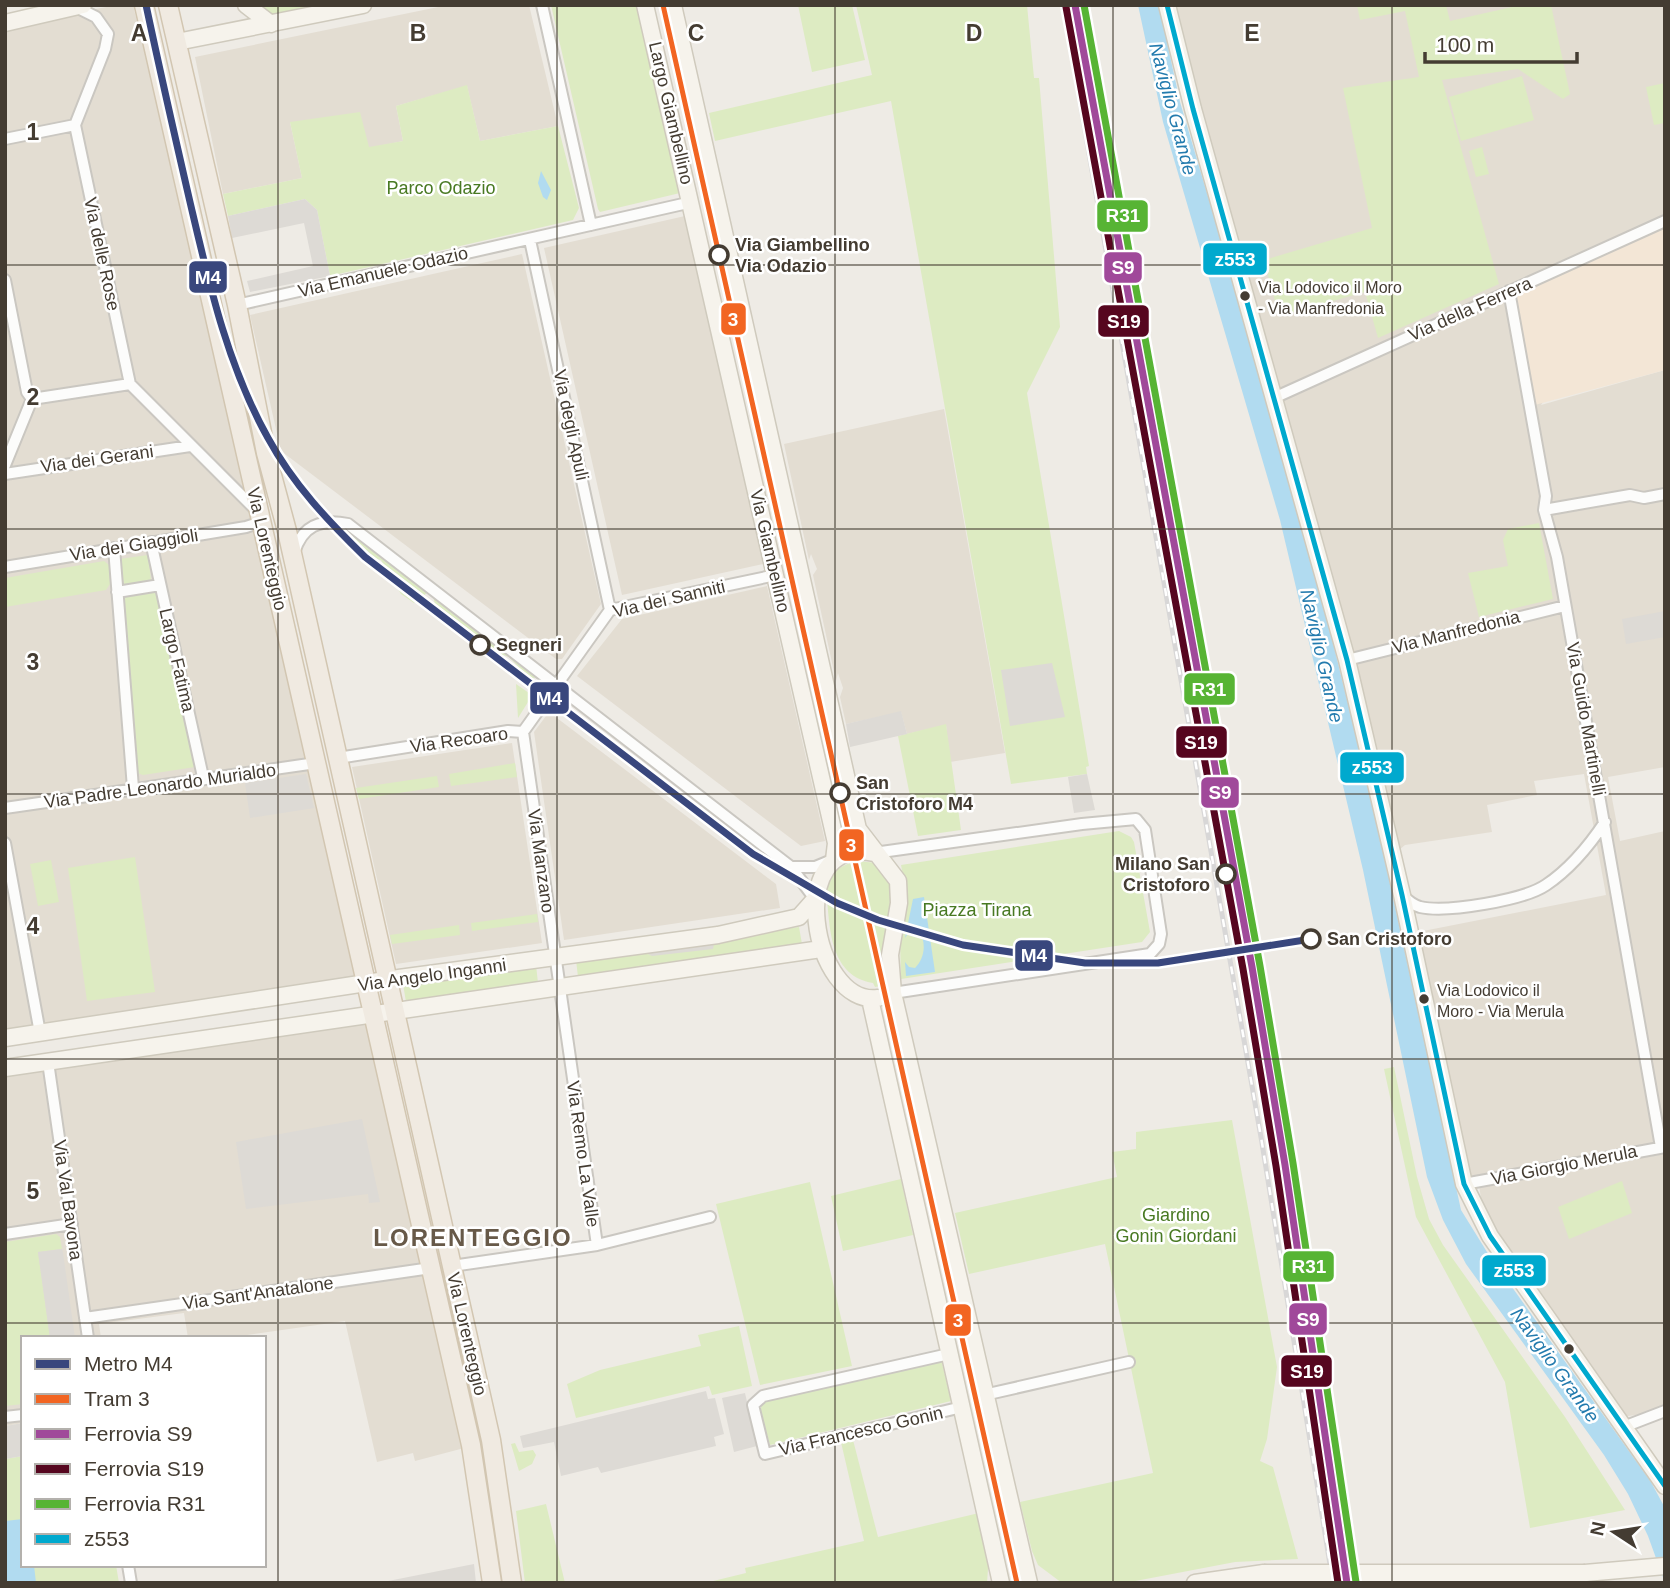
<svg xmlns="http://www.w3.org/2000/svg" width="1670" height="1588" font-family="Helvetica,sans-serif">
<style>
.residential{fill:#e3ddd2}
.commercial{fill:#f3e6d6}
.green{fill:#ddebc2}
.parking{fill:#dddad5}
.water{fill:#b1dbf0}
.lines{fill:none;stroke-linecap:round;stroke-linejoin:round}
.street-casing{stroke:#cac7c1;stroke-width:14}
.secondary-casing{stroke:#cfcabd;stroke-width:19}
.primary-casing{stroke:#d2c6b1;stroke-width:21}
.street{stroke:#fcfcfb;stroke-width:10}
.secondary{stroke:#f6f3ec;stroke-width:16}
.primary{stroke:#f0eae1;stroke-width:18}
.rail-casing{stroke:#d8d7d7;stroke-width:5}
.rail{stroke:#fff;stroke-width:2.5;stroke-dasharray:8;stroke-linecap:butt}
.secondary-bridge-casing{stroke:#cfcabd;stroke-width:19;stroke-linecap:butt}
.secondary-bridge{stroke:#f6f3ec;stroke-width:16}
.bus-1-casing{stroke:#fff;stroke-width:10}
.bus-1{stroke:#00a9ce;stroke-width:5}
.rail-1-casing{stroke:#fff;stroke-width:12}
.rail-2-casing{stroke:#fff;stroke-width:12}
.rail-3-casing{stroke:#fff;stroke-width:12}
.rail-1{stroke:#a0499a;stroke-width:7}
.rail-2{stroke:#56061f;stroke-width:7}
.rail-3{stroke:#57b434;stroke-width:7}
.tram-1-casing{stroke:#fff;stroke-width:10}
.tram-1{stroke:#f26522;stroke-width:5}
.metro-1-casing{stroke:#fff;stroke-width:12}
.metro-1{stroke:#39477d;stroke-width:7}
.grid{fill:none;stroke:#443c32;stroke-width:2;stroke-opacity:0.55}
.stop-dot{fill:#fff;stroke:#443c32;stroke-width:3.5}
.bus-dot{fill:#443c32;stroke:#fff;stroke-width:2.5}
.labels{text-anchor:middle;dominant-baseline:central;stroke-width:5;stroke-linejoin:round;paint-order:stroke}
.bus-label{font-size:16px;fill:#443c32;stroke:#fff;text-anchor:start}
.street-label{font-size:18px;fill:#443c32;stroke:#fff}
.park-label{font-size:18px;fill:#487922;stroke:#fff}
.stop-label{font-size:18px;font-weight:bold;fill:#443c32;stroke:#fff;text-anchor:start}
.water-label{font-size:19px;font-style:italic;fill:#237bae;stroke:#fff}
.district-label{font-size:24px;font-weight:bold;letter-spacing:2px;fill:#675948;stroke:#fff}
.grid-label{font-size:23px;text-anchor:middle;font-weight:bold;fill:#443c32;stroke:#fff;stroke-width:5;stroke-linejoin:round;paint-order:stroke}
.line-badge{stroke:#fff;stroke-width:2.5}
.badge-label{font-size:19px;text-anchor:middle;font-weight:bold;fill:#fff}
</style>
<rect width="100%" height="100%" fill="#eeebe5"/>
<!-- residential -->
<path class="residential" d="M117 5H138L134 10 151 72 183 221H193L362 982 5 1030V26Z
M448 5H529L558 126 480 141 467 86 396 106 403 141 369 148 290 122 302 178 223 194 195 57Z
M1173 5H1665V225L1541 405 1665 370V767L1608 777 1620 841 1665 831V1143L1461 1182 1408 934 1606 895 1584 774 1534 781 1537 795 1487 805 1492 832 1405 845 1399 850 1197 107Z
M685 216 763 564 622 595 544 248Z
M522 254 601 604 562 659H556L281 451 250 315Z
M944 409 1005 753 950 762 946 725 907 734 901 712 846 724 840 697 843 688 838 673 836 681 813 575 817 569 811 554 809 560 784 444Z
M767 586 825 841 801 846 577 676 622 619Z
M549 712 776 884 780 908 564 940 534 732Z
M512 743 542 943 396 964 352 767Z
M370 1016 468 1447 415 1461 413 1453 377 1462 345 1321 226 1338H188L184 1313 99 1324 101 1338H23V1423L5 1426V1069Z
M1665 1154V1411L1621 1417 1494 1236 1482 1205 1479 1185Z"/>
<!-- commercial -->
<path class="commercial" d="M1665 225V370L1531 406 1511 294Z"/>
<!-- green -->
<path class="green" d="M252 5H319V7L276 17Z
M551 5H640L681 183 680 193 600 212 598 209Z
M798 5H852L865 60 812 72Z
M856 5H1027L1034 78H1039L1060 327 1027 393 1089 766 1086 767 1087 774 1011 784 891 101 715 141 709 113 872 75Z
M1357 5H1446L1450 21 1521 5H1551L1570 94 1563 99 1518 69 1442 80 1499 284 1378 338 1365 292 1279 316 1264 260 1372 228 1343 88 1419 77 1405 11 1360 20Z
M1522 76 1534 120 1461 141 1449 97Z
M1665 83V123L1654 125 1646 87Z
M467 85 480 141 558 126 579 208 573 220 330 276 317 210 305 199 228 216 223 194 302 178 290 122 360 112 369 147 403 141 396 106Z
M1482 147 1489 174 1476 177 1469 151Z
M1539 523 1553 599 1479 617 1468 573 1508 566 1503 540 1508 529Z
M353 535 428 592 414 603 401 594 381 560 354 553Z
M148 555 151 580 124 585 120 559Z
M104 561 109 565 110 584 106 590 5 607V578Z
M152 591 157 595 195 767 143 775 137 773 123 601 127 595Z
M433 596 538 677 530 679 509 657 486 649 468 631 439 621Z
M516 684 529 693 528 702 518 718Z
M946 724 961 830 918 836 898 736Z
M515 763 517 777 451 786 449 774Z
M437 776 439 787 359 799 356 788Z
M1119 831 1131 837 1134 842 1150 932 1142 942 901 979 900 941 908 901 901 865Z
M135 857 155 992 87 1001 68 868Z
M51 860 59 902 38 906 30 864Z
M858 861 876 863 893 885 885 985 875 987 873 983C831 976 830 931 827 899 827 890 827 881 834 873 840 866 849 863 858 861Z
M537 914 538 922 472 931 471 923Z
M459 925 460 935 392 944 390 935Z
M799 927 802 944 578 977 576 960Z
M536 965 538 983 406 1002 403 984Z
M1394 1067 1417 1177 1429 1219 1443 1245 1565 1417 1625 1510 1530 1528 1505 1382 1416 1217 1384 1069Z
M1232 1120 1277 1367 1267 1439 1260 1461 1273 1467 1298 1559 1235 1562 1125 1583H1062L1038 1565 1032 1551 1020 1502 1153 1473 1105 1244 969 1274 955 1213 1117 1177 1112 1152 1136 1149V1132Z
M901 1179 913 1235 843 1251 831 1196Z
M1622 1181 1632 1213 1569 1239 1558 1207Z
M810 1182 852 1366 760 1385 716 1204Z
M56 1234 60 1237 62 1249 38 1252 50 1338H23V1404L5 1406V1242Z
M739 1326 752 1386 712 1395 709 1386 576 1418 567 1384 600 1370 701 1346 698 1335Z
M941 1359 951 1401 770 1445 760 1409 766 1399Z
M852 1436 878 1537 979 1513 989 1555 987 1583H705L746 1573 745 1568 864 1541 840 1438Z
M515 1443 519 1452 533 1450 536 1455 532 1464 519 1471 511 1444Z
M23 1456V1565H116L119 1583H5V1459Z
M546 1504 565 1583H525L516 1511Z"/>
<!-- parking -->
<path class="parking" d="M305 199 317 210 330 276 250 292 247 281 313 266 304 223 232 238 228 216Z
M1665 611V637L1626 644 1622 619Z
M1052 663 1065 717 1010 726 1001 670Z
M901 711 907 734 850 747 846 724Z
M306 774 314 808 250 818 245 783Z
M1087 774 1095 810 1074 813 1068 777Z
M715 939 713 949 652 956 640 950Z
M362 1119 380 1202 369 1203 368 1194 246 1209 236 1142Z
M62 1249 63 1253 75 1338H50L38 1252Z
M706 1391 708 1399 715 1398 724 1434 714 1437 716 1446 601 1473 598 1467 561 1476 554 1442 523 1448 520 1436Z
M745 1393 757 1446 734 1452 722 1398Z
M23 1423V1456L5 1459V1426Z
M474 1564 476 1583H378Z"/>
<!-- water -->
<path class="water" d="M1138 5H1159L1180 102 1297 497 1372 801 1461 1210 1487 1252 1651 1482 1665 1508V1583L1648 1536 1628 1494 1604 1455 1466 1264 1443 1220 1427 1177 1363 870 1280 520 1163 122Z
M541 171 551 190 547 200 543 197 538 183Z
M924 897 935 972 906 976 905 962 909 967 915 968C925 958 927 941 918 930L911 929 905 938 913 899Z
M23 1519V1565H34L36 1583H5V1521Z"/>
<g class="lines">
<!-- street casing -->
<g class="street-casing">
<path id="street" d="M542 5 591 225
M76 7 96 17 108 34 105 49 75 125 130 384 257 511
M5 139 75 125
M530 240 610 610
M5 280 27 392 32 399
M1509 291 1546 496 1544 510 1557 557 1661 1147
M237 305 692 202
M1276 397 1665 221
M32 399 130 384
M5 465 32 399
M5 474 190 446
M1544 510 1630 495 1644 498 1665 494
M151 542 203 777
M114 548 133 788
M294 553C302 526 320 518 348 524L791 867 815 899
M5 567 246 527 261 522
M117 592 160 585
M1347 660 1565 606
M523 732 597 1245
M523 732 610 610 776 575
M338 758 508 731 523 732
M5 808 316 763
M5 843 40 1033
M874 853 1082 824 1136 819 1145 830 1161 934 1159 944 1150 954 893 993
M791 867H815L832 860
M1402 895C1408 901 1413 905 1420 907 1447 913 1524 900 1546 885 1570 869 1589 846 1605 822
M48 1062 88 1338
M1464 1184 1665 1147
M5 1234 72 1224
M452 1266 597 1245 710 1217
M85 1318 431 1268
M949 1354 763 1396 753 1405 765 1454 962 1407
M984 1395 1129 1362
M5 1417 23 1415
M1626 1426 1665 1411
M128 1565 131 1583"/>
</g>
<!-- secondary casing -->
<g class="secondary-casing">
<path id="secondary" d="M246 5 271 24
M645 5 836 843 834 860
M673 5 858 829 898 881 899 903 890 955 893 993 1029 1583
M1167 5 1193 109 1347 660 1402 895 1464 1184 1490 1236 1665 1486
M5 23 83 5
M177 42 363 5
M874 853C782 834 812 1007 878 998
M870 999 1001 1583
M5 1038 399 978 718 935 799 917 815 899
M5 1068 821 949
M1585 1573 1665 1566
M1195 1583 1264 1573"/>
</g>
<!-- primary casing -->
<g class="primary-casing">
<path id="primary" d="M144 5 471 1445 492 1583
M168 5 237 305 266 453 287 531 491 1440 512 1583"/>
</g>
<!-- street -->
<use href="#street" class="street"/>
<!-- secondary -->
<use href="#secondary" class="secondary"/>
<!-- primary -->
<use href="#primary" class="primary"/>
<!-- rail casing -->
<g class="rail-casing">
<path id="rail" d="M1063 5 1262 1143 1333 1583"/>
</g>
<!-- rail -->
<use href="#rail" class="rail"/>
<!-- secondary-bridge casing -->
<g class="secondary-bridge-casing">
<path id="secondary-bridge" d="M1264 1573H1585"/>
</g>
<!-- secondary-bridge -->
<use href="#secondary-bridge" class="secondary-bridge"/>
<!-- bus-1 casing -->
<g class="bus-1-casing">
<path id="bus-1" d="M1167 5 1193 109 1347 660 1402 895 1464 1184 1490 1236 1665 1486"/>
</g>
<!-- bus-1 -->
<use href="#bus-1" class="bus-1"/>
<!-- rail-1 casing -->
<g class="rail-1-casing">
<path id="rail-1" d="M1075 5 1252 967 1285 1165 1347 1583"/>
</g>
<!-- rail-2 casing -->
<g class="rail-2-casing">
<path id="rail-2" d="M1066 7 1243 969 1276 1166 1338 1583"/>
</g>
<!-- rail-3 casing -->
<g class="rail-3-casing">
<path id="rail-3" d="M1084 5 1260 966 1293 1163 1356 1582"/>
</g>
<!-- rail-1 -->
<use href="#rail-1" class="rail-1"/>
<!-- rail-2 -->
<use href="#rail-2" class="rail-2"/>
<!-- rail-3 -->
<use href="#rail-3" class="rail-3"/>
<!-- tram-1 casing -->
<g class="tram-1-casing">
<path id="tram-1" d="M663 5 1017 1583"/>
</g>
<!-- tram-1 -->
<use href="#tram-1" class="tram-1"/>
<!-- metro-1 casing -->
<g class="metro-1-casing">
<path id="metro-1" d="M146 5C160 71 175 137 190 202 209 283 227 365 268 438 293 484 328 521 365 557L753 854 837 903 878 920 963 945 1085 963H1158L1311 939"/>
</g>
<!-- metro-1 -->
<use href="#metro-1" class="metro-1"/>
</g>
<!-- grid -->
<path class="grid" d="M278 5V1583M557 5V1583M835 5V1583M1113 5V1583M1392 5V1583M5 265H1665M5 529H1665M5 794H1665M5 1059H1665M5 1323H1665"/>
<!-- markers -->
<g class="stop-dot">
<circle cx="719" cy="255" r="9"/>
<circle cx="480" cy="645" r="9"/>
<circle cx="840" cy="793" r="9"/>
<circle cx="1226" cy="874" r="9"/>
<circle cx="1311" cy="939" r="9"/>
</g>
<g class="bus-dot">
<circle cx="1245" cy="296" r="6"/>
<circle cx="1424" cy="999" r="6"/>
<circle cx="1569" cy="1349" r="6"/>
</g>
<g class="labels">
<!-- bus labels -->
<g class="bus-label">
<text x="1258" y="287">Via Lodovico il Moro<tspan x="1258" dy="21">- Via Manfredonia</tspan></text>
<text x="1437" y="990">Via Lodovico il<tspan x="1437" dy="21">Moro - Via Merula</tspan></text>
</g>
<!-- street labels -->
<g class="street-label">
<text transform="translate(671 113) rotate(77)">Largo Giambellino</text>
<text transform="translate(102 254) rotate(78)">Via delle Rose</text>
<text transform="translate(383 272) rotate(-13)">Via Emanuele Odazio</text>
<text transform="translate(1470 309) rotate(-24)">Via della Ferrera</text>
<text transform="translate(571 425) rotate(78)">Via degli Apuli</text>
<text transform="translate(97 459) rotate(-8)">Via dei Gerani</text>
<text transform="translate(134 545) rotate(-9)">Via dei Giaggioli</text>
<text transform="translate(267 549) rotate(77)">Via Lorenteggio</text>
<text transform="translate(770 551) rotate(77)">Via Giambellino</text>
<text transform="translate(669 599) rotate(-13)">Via dei Sanniti</text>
<text transform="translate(1456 632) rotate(-14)">Via Manfredonia</text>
<text transform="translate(177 660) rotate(77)">Largo Fatima</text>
<text transform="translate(1586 719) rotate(80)">Via Guido Martinelli</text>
<text transform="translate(459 740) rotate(-8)">Via Recoaro</text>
<text transform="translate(160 786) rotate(-8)">Via Padre Leonardo Murialdo</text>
<text transform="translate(541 861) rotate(82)">Via Manzano</text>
<text transform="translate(432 975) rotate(-8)">Via Angelo Inganni</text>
<text transform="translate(583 1154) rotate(82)">Via Remo La Valle</text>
<text transform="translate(1564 1165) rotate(-11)">Via Giorgio Merula</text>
<text transform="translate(68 1200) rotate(82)">Via Val Bavona</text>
<text transform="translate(258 1293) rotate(-8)">Via Sant'Anatalone</text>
<text transform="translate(467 1334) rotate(77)">Via Lorenteggio</text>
<text transform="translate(861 1431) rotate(-13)">Via Francesco Gonin</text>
</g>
<!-- park labels -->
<g class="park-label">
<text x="441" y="188">Parco Odazio</text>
<text x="977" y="910">Piazza Tirana</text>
<text x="1176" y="1215">Giardino<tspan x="1176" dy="21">Gonin Giordani</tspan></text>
</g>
<!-- stop labels -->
<g class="stop-label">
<text x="735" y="245">Via Giambellino<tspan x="735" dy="21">Via Odazio</tspan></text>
<text x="496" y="645">Segneri</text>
<text x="856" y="783">San<tspan x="856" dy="21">Cristoforo M4</tspan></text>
<text x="1210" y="864" text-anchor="end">Milano San<tspan x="1210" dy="21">Cristoforo</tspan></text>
<text x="1327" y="939">San Cristoforo</text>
</g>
<!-- water labels -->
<g class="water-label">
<text transform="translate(1173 109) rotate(75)">Naviglio Grande</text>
<text transform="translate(1322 656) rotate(77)">Naviglio Grande</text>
<text transform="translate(1555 1365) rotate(54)">Naviglio Grande</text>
</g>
<!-- district labels -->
<g class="district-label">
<text x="473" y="1237">LORENTEGGIO</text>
</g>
</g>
<g class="grid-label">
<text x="139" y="41">A</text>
<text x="418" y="41">B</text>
<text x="696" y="41">C</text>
<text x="974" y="41">D</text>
<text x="1252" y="41">E</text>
<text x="33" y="140">1</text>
<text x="33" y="405">2</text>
<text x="33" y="670">3</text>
<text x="33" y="934">4</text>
<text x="33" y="1199">5</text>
</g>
<g class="line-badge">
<rect x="1096" y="199" width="53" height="34" rx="7" fill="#57b434"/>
<rect x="1202" y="242" width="66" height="34" rx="7" fill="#00a9ce"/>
<rect x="1103" y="251" width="40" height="33" rx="7" fill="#a0499a"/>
<rect x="188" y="260" width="40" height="34" rx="7" fill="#39477d"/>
<rect x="720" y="302" width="27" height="34" rx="7" fill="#f26522"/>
<rect x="1097" y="304" width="53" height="34" rx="7" fill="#56061f"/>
<rect x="1183" y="672" width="53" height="34" rx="7" fill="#57b434"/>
<rect x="529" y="681" width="41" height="34" rx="7" fill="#39477d"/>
<rect x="1175" y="725" width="53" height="34" rx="7" fill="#56061f"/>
<rect x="1339" y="751" width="66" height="33" rx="7" fill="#00a9ce"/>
<rect x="1200" y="776" width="40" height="33" rx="7" fill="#a0499a"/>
<rect x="838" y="828" width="27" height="34" rx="7" fill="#f26522"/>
<rect x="1014" y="939" width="40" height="33" rx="7" fill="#39477d"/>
<rect x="1282" y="1250" width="53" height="33" rx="7" fill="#57b434"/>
<rect x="1481" y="1254" width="66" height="33" rx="7" fill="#00a9ce"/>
<rect x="1288" y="1302" width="40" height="34" rx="7" fill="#a0499a"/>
<rect x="944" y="1303" width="28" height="34" rx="7" fill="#f26522"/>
<rect x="1280" y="1354" width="53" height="34" rx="7" fill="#56061f"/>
</g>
<g class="badge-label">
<text x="1123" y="222">R31</text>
<text x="1235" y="266">z553</text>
<text x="1123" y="274">S9</text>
<text x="208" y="284">M4</text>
<text x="733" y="326">3</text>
<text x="1124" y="328">S19</text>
<text x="1209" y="696">R31</text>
<text x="549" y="705">M4</text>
<text x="1201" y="749">S19</text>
<text x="1372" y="774">z553</text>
<text x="1220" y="799">S9</text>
<text x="851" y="852">3</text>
<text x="1034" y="962">M4</text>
<text x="1309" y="1273">R31</text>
<text x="1514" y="1277">z553</text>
<text x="1308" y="1326">S9</text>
<text x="958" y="1327">3</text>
<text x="1307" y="1378">S19</text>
</g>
<!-- border -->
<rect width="1670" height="1588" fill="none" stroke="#443c32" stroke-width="14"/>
<!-- legend -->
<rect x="21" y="1336" width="245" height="231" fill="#ffffff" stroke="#b4b1ad" stroke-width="2"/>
<rect x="35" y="1359" width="35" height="10" fill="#39477d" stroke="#b4b1ad" stroke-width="2"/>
<text x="84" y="1371" font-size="21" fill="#443c32">Metro M4</text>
<rect x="35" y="1394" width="35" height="10" fill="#f26522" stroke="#b4b1ad" stroke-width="2"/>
<text x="84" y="1406" font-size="21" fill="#443c32">Tram 3</text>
<rect x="35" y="1429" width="35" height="10" fill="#a0499a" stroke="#b4b1ad" stroke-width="2"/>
<text x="84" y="1441" font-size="21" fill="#443c32">Ferrovia S9</text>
<rect x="35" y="1464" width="35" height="10" fill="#56061f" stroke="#b4b1ad" stroke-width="2"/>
<text x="84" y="1476" font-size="21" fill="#443c32">Ferrovia S19</text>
<rect x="35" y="1499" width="35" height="10" fill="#57b434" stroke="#b4b1ad" stroke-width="2"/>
<text x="84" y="1511" font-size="21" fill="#443c32">Ferrovia R31</text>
<rect x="35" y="1534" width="35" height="10" fill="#00a9ce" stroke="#b4b1ad" stroke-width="2"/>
<text x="84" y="1546" font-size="21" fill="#443c32">z553</text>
<!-- north arrow -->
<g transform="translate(1614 1532) rotate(282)" stroke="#ffffff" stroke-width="5" paint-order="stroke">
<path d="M0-5L12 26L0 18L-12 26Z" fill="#443c32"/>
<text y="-10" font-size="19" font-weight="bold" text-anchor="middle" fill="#443c32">N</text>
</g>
<!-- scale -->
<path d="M1425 52v10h152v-10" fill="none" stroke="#443c32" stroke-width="3.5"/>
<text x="1436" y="52" font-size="21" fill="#443c32" stroke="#ffffff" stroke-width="5" paint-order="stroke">100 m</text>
</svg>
